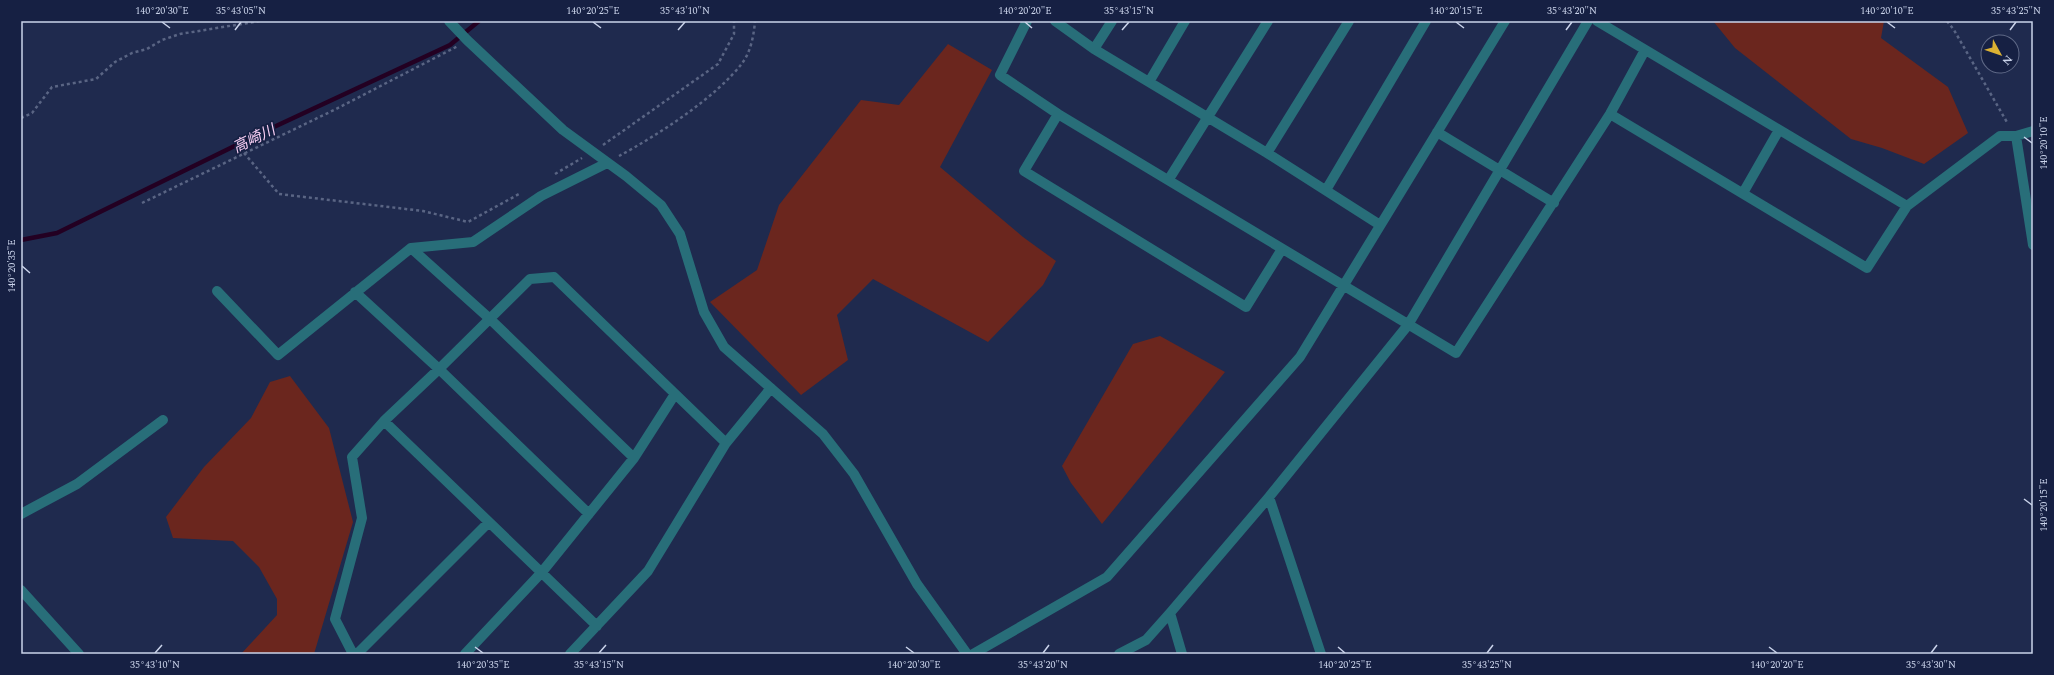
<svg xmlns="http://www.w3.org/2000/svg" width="2054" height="675" font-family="Spectral,'Noto Sans JP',serif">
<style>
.green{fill:#6b261e}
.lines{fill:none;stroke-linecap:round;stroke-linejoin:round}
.stream{stroke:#230022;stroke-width:4.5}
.path{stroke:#5a6584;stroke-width:2.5;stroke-dasharray:3 3;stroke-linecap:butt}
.minor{stroke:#286e79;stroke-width:10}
.ticks{fill:none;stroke:#cad3ea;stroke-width:1.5}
.labels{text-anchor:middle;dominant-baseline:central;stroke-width:3.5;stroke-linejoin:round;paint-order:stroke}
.water-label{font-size:15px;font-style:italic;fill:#f7cef3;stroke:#162043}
.neatline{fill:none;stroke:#cad3ea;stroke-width:1.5}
.ticks-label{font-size:10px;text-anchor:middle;fill:#cad3ea}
</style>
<rect width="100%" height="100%" fill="#1f2a4e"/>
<!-- green -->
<path class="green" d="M1713 21H1884L1881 38 1948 87 1968 133 1924 164 1882 148 1851 139 1735 48Z
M948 44 992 70 940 167 1023 237 1056 261 1043 285 988 342 873 279 837 315 848 360 801 395 710 302 757 270 779 205 861 100 899 105Z
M1160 336 1225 372 1102 524 1071 483 1062 466 1133 344Z
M290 376 329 428 353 522 314 654H241L277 615V599L259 567 233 541 173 538 166 517 204 467 251 418 270 382Z"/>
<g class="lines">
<!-- stream -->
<path class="stream" d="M21 240 57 233 261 133 450 45 479 21"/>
<!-- path -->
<path class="path" d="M1947 21 1954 30 2008 124
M21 118 32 113 52 87 96 79 115 62 132 53 147 49 162 40 180 34 260 21
M603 145 718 64 734 34V21
M244 153 279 194 423 211 468 222 519 194
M619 156C658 135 717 97 743 62 751 51 754 34 755 21
M555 174 582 158
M142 203 334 110 458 46"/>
<!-- minor -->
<path class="minor" d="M449 21 467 40 563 130 626 176 661 205 680 234 704 312 724 347 823 434 854 474 917 584 967 654
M1027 21 1000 75 1058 114 1456 353 1610 114 1645 50
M1055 21 1094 49 1267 153 1380 225
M1597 21 1907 206 2000 136H2016L2033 131
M1094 49 1112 21
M1149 82 1185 21
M1058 114 1024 171 1246 307 1282 249
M1610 114 1867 268 1907 206
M1437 132 1554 203
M2016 136 2033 245
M1267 153 1349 21
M1169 179 1268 21
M1326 190 1426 21
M1743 193 1779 130
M411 248 490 319 634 458
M217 291 278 355 411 248 473 242 541 196 607 163
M355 292 439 369 589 514
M384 421 597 626
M1269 497 1321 654
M21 514 77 484 163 420
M21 590 79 654
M1170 613 1182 654
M353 654 335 619 362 518 352 457 384 421 439 369 530 279 554 277 726 443
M357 654 489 522
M465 654 542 572 634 458 675 394
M570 654 648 571 726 443 771 388
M973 654 1107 577 1300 357 1505 21
M1119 654 1146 640 1170 613 1269 497 1408 325 1588 21"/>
</g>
<!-- ticks -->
<path class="ticks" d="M162 22 170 28M593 22 601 28M1025 22 1032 28M1456 22 1464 28M1887 22 1895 28M235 30 241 22M678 30 685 22M1122 30 1129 22M1566 30 1572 22M2010 30 2016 22M2024 137 2032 143M22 266 30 273M2024 499 2032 505M475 647 483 653M906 647 914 653M1338 647 1345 653M1769 647 1777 653M155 653 162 645M599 653 606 645M1043 653 1049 645M1487 653 1493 645M1931 653 1937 645"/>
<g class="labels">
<!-- water labels -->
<g class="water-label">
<text transform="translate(254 139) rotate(-26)">高崎川</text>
</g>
</g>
<!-- border -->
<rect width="2054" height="675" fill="none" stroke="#162043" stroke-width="44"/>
<!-- north arrow -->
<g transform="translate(2000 54) rotate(130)"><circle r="19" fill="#162043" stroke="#5e6886"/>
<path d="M0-3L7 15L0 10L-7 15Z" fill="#dcb233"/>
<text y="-6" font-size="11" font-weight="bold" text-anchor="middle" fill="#cad3ea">N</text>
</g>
<rect x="22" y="22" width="2010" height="631" class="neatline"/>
<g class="ticks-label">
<text x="162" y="14">140°20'30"E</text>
<text x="241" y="14">35°43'05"N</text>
<text x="593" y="14">140°20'25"E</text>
<text x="685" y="14">35°43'10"N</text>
<text x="1025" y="14">140°20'20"E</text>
<text x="1129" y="14">35°43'15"N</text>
<text x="1456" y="14">140°20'15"E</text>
<text x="1572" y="14">35°43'20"N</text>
<text x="1887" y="14">140°20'10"E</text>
<text x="2016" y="14">35°43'25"N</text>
<text transform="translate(2043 143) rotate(-90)" y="4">140°20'10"E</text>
<text transform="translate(11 266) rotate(-90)" y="4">140°20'35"E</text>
<text transform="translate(2043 505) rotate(-90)" y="4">140°20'15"E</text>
<text x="155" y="668">35°43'10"N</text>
<text x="483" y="668">140°20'35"E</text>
<text x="599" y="668">35°43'15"N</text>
<text x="914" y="668">140°20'30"E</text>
<text x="1043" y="668">35°43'20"N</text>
<text x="1345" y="668">140°20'25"E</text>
<text x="1487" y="668">35°43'25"N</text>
<text x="1777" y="668">140°20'20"E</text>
<text x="1931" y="668">35°43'30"N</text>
</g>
</svg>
